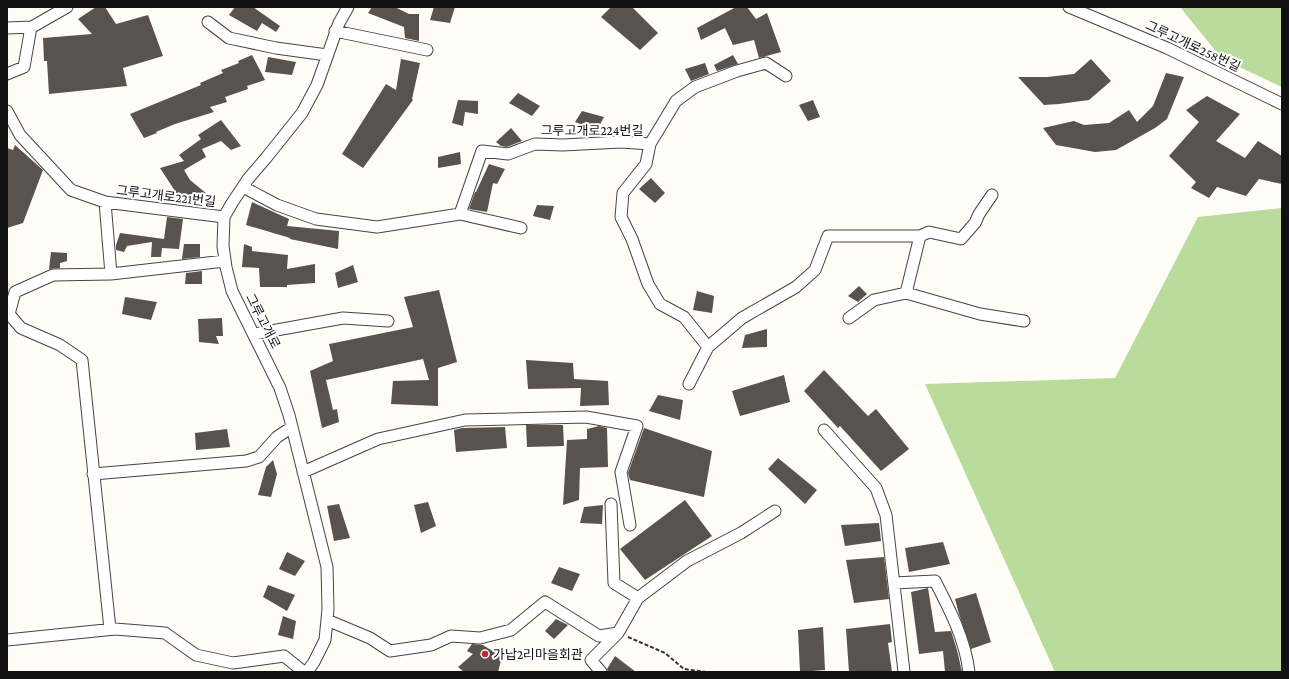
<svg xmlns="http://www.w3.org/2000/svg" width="1289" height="679" font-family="'Crimson Pro','Noto Sans KR',serif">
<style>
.forest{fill:#b9dc9c}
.building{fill:#5a524d}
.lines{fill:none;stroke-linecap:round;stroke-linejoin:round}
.minor-casing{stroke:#444;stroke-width:13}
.path{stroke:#333;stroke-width:2;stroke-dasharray:4 2;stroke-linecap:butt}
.minor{stroke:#fff;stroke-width:11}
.poi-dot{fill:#c4262e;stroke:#fff;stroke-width:1.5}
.labels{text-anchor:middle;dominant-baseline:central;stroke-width:4;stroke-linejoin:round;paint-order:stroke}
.street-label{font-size:13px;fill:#111;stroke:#fff}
.poi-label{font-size:13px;fill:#111;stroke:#fff;text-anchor:start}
</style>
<rect width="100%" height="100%" fill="#fffdf5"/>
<!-- forest -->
<path class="forest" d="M1180 7H1282V87L1222 59Z
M1282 208V672H1055L925 384 1115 378 1198 217Z"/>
<!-- building -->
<path class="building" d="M96 7H105L116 24 148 15 163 56 123 68 127 86 49 94 47 61H44L43 38 92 34 78 19Z
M235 7H253L280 26 276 32 262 23 257 31 229 15Z
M372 7H395L409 14H419V41L405 38 404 27 368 13Z
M434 7H455L450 23 430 20Z
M611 7H632L658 33 640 50 601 17Z
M736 7H747L756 19 767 13 781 52 759 58 754 40 733 45 725 28 701 40 697 28Z
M252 55 265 80 247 86 248 89 225 97 227 102 210 107 214 112 175 124 156 132 157 133 144 138 130 114 201 85 200 83 223 73 221 70 239 63 238 61Z
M733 55 738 64 717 71 714 65Z
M268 57 296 62 292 75 265 72Z
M401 59 420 63 412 99 413 100 363 168 342 154 386 84 396 90Z
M1091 59 1111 81 1089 100 1059 104 1044 105 1018 77H1047L1074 74Z
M705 63 709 74 691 81 685 69Z
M1166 73 1184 77 1167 119 1155 128 1116 150 1095 152 1056 145 1043 128 1074 121 1084 125 1109 123 1129 110 1137 122 1153 106Z
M518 93 540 106 532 116 509 103Z
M1207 96 1240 114 1216 141 1245 158 1258 141 1282 156V184L1259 179 1246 196 1217 187 1209 198 1191 188 1196 182 1169 156 1199 122 1186 110Z
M458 100 478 101V114L465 112 463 126 452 123Z
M813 100 820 117 808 121 799 105Z
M582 111 604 117 597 130 575 122Z
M221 120 241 146 231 150 221 141 202 149 206 157 184 170 190 180 207 194 191 202 169 195 175 191 160 168 184 161 179 155 201 139 198 135Z
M511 128 522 141 507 147 501 146 496 142Z
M15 145 43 170 23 223 7 228V148L13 150Z
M460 152 461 164 438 168V157Z
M489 164 505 169 497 184 493 183 487 212 469 209 475 192H476Z
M651 178 665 193 655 203 639 189Z
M252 202 289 219 287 226 339 231 338 249 290 239V238L246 225Z
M537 205 554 206 550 220 533 216Z
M167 217 183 219 179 249 162 248 161 257H151L152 242 127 246 124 252 116 250V245L120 233 164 239Z
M184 244H200V257L182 259Z
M244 244 252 247V251L288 255 287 269 315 264V283L287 285V287H260L259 268 242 267Z
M51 252 67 253V261L60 263V268L49 269Z
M353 265 358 282 338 288 335 273Z
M202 271V284H185L186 273Z
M859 286 867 294 858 302 848 296Z
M439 290 457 362 438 368V406L391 404 393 381 429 380 423 359 326 380 333 410 337 409 339 422 322 428 310 371 333 361 329 344 413 327 404 297Z
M697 291 714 296 712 313 693 310Z
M125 297 157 302 151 320 122 314Z
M222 318 223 336H216L219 344 199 342 198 319Z
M767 329V347L742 348 745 335Z
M526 360 573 363 574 379 608 381 609 405 580 406 581 388 528 389Z
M824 370 868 416 876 409 909 449 881 471 840 426 838 428 804 391Z
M784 375 790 402 740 416 732 391Z
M658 395 683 400 680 420 649 411Z
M526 425H563L564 446 527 447Z
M599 426 607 428 608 467 580 468 579 500 563 505 567 440 587 439V429Z
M505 427 507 448 456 452 454 430 462 428Z
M644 428 712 451 704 497 630 480 628 473Z
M227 429 230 447 196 450 195 433Z
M778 458 817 490 805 504 768 469Z
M273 460 277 474 271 497 258 495 266 467Z
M685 500 712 536 645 580 620 549Z
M428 502 436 526 421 533 414 505Z
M339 504 350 538 334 541 327 506Z
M603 505 602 524 580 523 584 507Z
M879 523 881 541 845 546 841 525Z
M943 542 950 564 909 572 905 548Z
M287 552 305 561 295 576 279 569Z
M884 557 889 599 854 603 846 560Z
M559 567 580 574 572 591 551 583Z
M268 585 295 595 287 611 263 597Z
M928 588 935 632 951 631 957 650 962 672H945L943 651 919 654 911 592Z
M976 593 991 642 971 649 959 614 955 599Z
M283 616 296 621 293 639 278 635Z
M556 619 568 625 554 639 545 631Z
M890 624 892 642 888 643 892 672H849L846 629Z
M823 627 825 670 800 672 798 630Z
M472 644 483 645 502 657 498 672H464L458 667 473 654 467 651Z
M615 656 636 672H608L607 669Z"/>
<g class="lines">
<!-- minor casing -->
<g class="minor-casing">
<path id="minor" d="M1069 7 1167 48 1282 104
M208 22 229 38 276 48 327 55
M7 28 32 27 67 7
M335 31 427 50
M7 74 24 67 31 27
M7 111 20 135 71 190 105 202 224 217
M650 144 646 164 623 193 621 217 632 239 648 284 660 304 684 317 708 347
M243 187 277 205 316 219 377 227 460 214 482 151 508 154 535 144 563 145 621 142 650 144 676 101 695 87 737 71 766 63 786 76
M105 202 111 274
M460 214 521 228
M920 236 929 232 961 239 975 223 979 214 992 195
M9 314 21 328 60 345 82 360 110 629
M7 315 9 314 15 292 53 275 111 274 225 261
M849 318 874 300 906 293
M254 334 343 318 388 321
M689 384 708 347 742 318 796 287 815 270 828 236H920L906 293 980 314 1024 321
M824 430 876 488 886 515 904 672
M303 472 378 439 465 420 586 417 637 426 621 472 630 525
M93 474 246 461 259 457 277 437 292 427
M894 583 935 581C950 610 965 639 969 672
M638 598 687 561 741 533 775 511
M327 620 370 638 390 651 431 645 451 636 480 638 511 630 545 602 599 636 618 633 638 598 614 583 611 504
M7 640 115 629 165 633 196 655 233 663 284 656 304 672
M307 672 314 662 325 640 328 609 327 567 289 415 280 388 232 291 226 267 223 246 224 217 232 203 248 179 266 158 302 113 317 85 339 23 348 7
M601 672 591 660 618 633"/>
</g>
<!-- path -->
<path class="path" d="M628 637 665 653 684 669 706 672"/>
<!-- minor -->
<use href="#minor" class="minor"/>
</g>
<!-- markers -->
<circle class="poi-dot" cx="485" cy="654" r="4"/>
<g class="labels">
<!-- street labels -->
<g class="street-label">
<text transform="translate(1193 46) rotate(25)">그루고개로258번길</text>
<text x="592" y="130">그루고개로224번길</text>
<text transform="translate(166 196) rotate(7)">그루고개로221번길</text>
<text transform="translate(263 321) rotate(63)">그루고개로</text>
</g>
<!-- poi labels -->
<g class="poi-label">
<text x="493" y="654">가납2리마을회관</text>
</g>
</g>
<!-- border -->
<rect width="1289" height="679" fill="none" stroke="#111111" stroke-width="16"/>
</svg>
